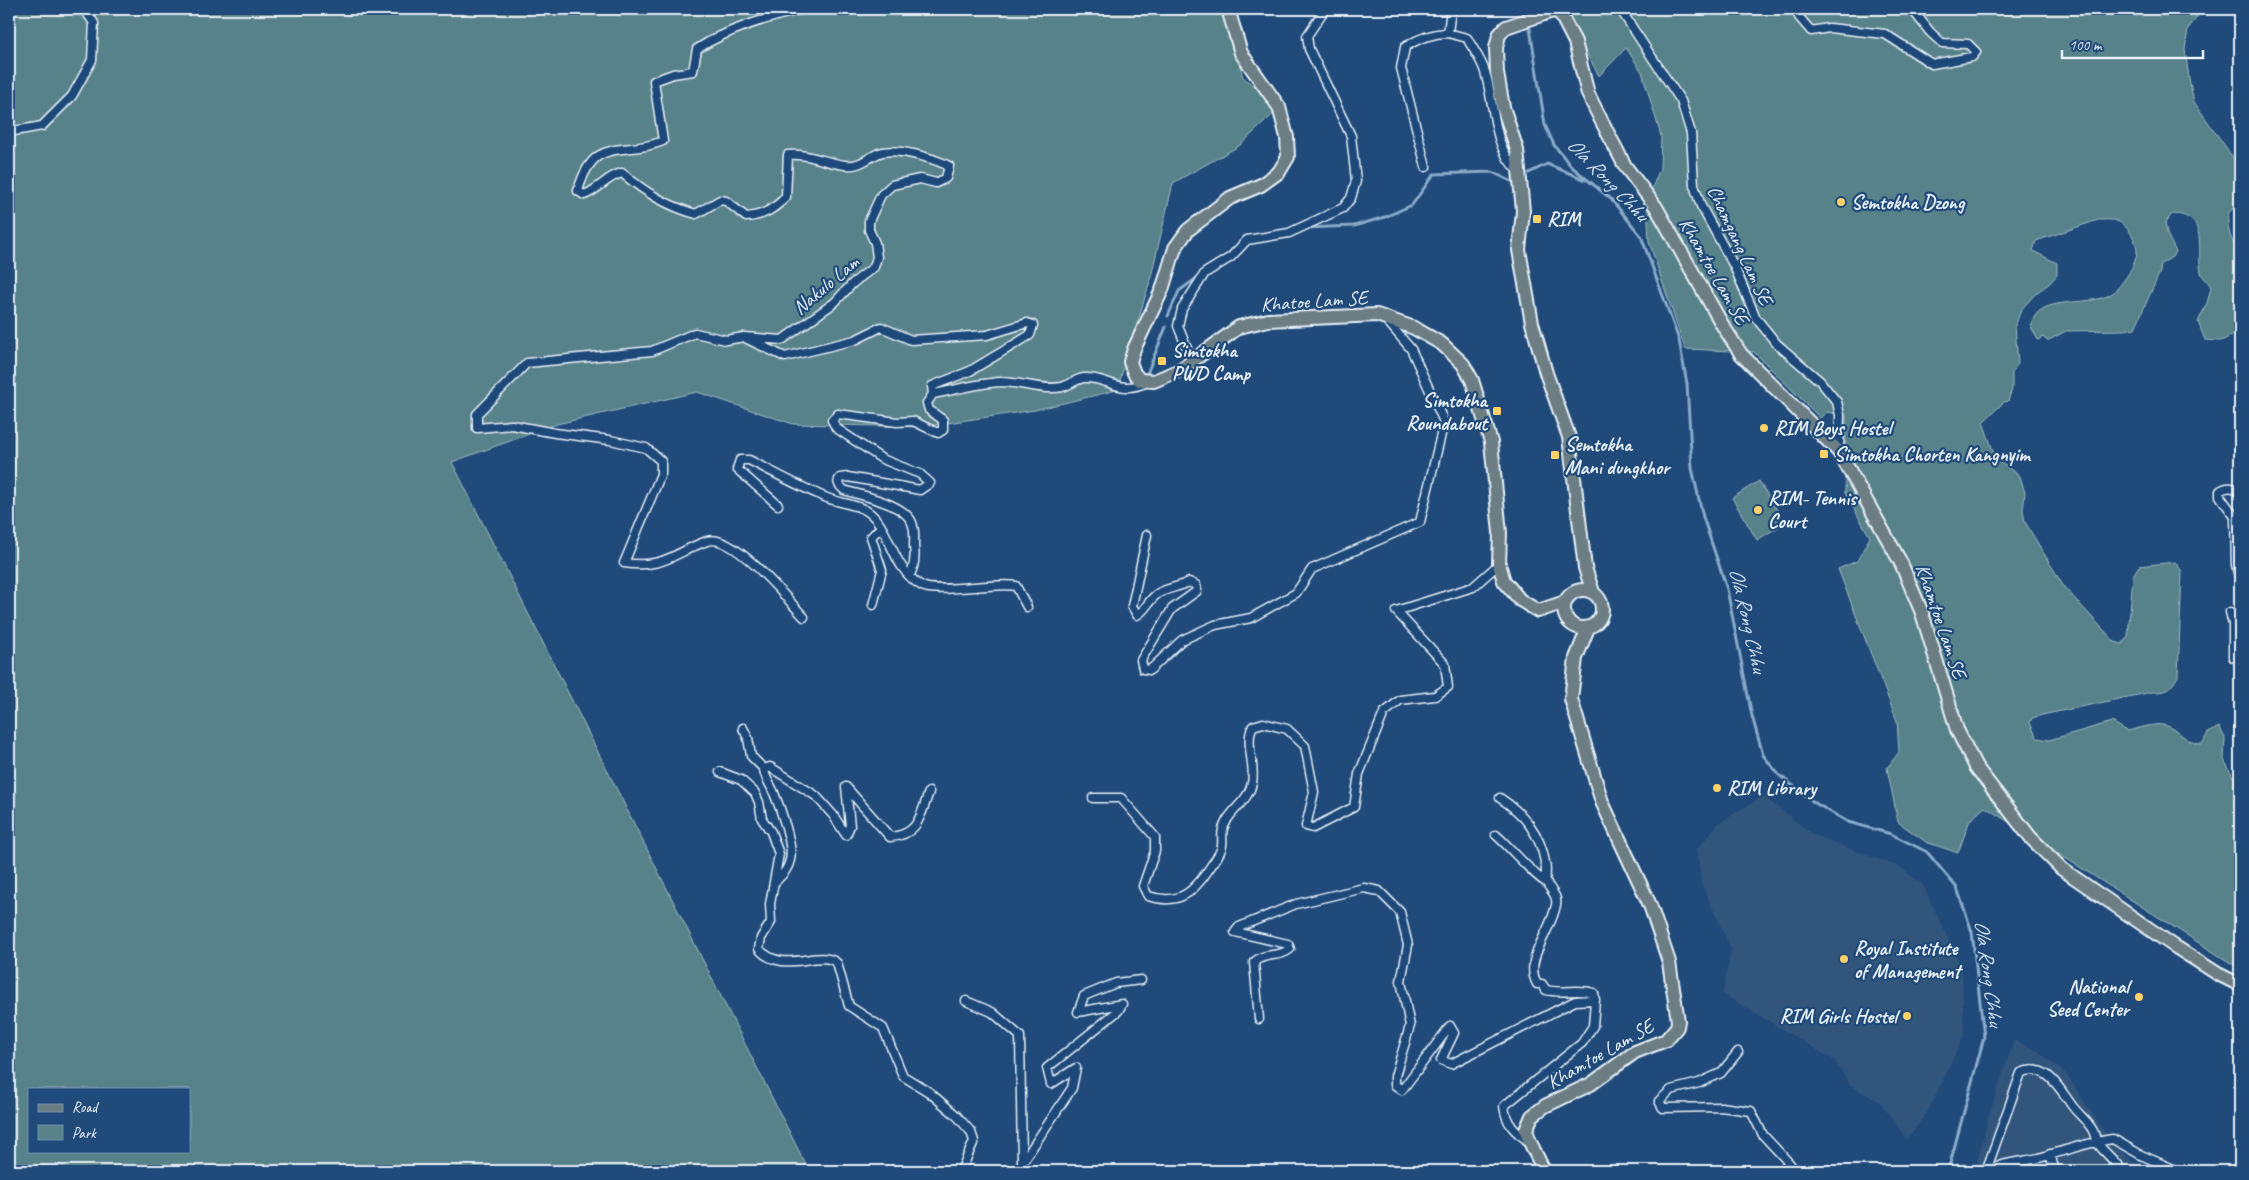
<svg xmlns="http://www.w3.org/2000/svg" width="2249" height="1180" font-family="Caveat,sans-serif">
<style>
.built{fill:#32547c}
.green{fill:#598289;stroke:#a0bac0;fill-rule:evenodd}
.lines{fill:none;stroke-linecap:round;stroke-linejoin:round}
.stream{stroke:#8aabc8;stroke-width:3}
.street-casing{stroke:#e8f1f8;stroke-width:11}
.primary-casing{stroke:#e8f1f8;stroke-width:16}
.street{stroke:#1f4a7a;stroke-width:8}
.primary{stroke:#6c7e84;stroke-width:12}
.poi-dot{fill:#ffd166;stroke:#1f4a7a;stroke-width:2}
.labels{text-anchor:middle;dominant-baseline:central;stroke-width:4.5;stroke-linejoin:round;paint-order:stroke}
.poi-label{font-size:20px;font-weight:bold;fill:#e8f1f8;stroke:#1f4a7a;text-anchor:start}
.street-label{font-size:20px;fill:#e8f1f8;stroke:#1f4a7a}
.water-label{font-size:21px;font-style:italic;fill:#d0dfec;stroke:#1f4a7a}
</style>
<rect width="100%" height="100%" fill="#1f4a7a"/>
<filter id="ink" filterUnits="userSpaceOnUse"><feTurbulence type="fractalNoise" baseFrequency=".02" numOctaves="2"/><feDisplacementMap in="SourceGraphic" scale="10" xChannelSelector="R" yChannelSelector="G"/><feConvolveMatrix kernelMatrix="1 2 1 2 8 2 1 2 1" color-interpolation-filters="sRGB"/></filter>
<g filter="url(#ink)">
<!-- built -->
<path class="built" d="M1763 796 1814 835 1900 867 1923 885 1962 968 1964 1035 1929 1110 1907 1140 1881 1103 1850 1085 1834 1060 1723 994 1731 949 1701 883 1697 849 1719 823Z
M2014 1040 2038 1051 2066 1074 2109 1139 2139 1168 2151 1171H1975L1988 1118Z"/>
<!-- green -->
<path class="green" d="M9 9H1223L1243 77 1280 108 1239 146 1173 183 1150 281 1117 390 1035 410 920 427 793 424 697 392 557 424 452 462 809 1171H9ZM29 1089H189V1151H29Z
M1562 9H2203L2188 29 2185 50 2189 78 2194 102 2232 156 2240 172V199L2228 214C2227 228 2230 242 2240 251V332L2221 341 2205 340 2198 322 2207 303 2211 288C2209 281 2202 278 2201 272 2196 252 2210 214 2172 214L2165 223 2167 234 2176 252 2172 257 2161 264 2160 272 2135 328 2124 330 2066 331 2047 341 2043 337 2038 340 2031 327C2036 289 2098 312 2117 289 2125 280 2136 264 2137 252 2138 242 2127 224 2117 221 2111 219 2105 220 2098 220L2036 241 2033 251 2057 263V275L2050 283 2036 293 2021 310 2015 326 2018 363 2012 373V389L2008 401 2004 402 1983 422 1996 459 2020 476 2025 493 2023 510 2025 522 2064 587 2115 642 2122 644 2128 636 2133 575 2139 566 2175 562 2182 571 2178 676C2172 688 2166 693 2152 692L2042 715 2032 718 2030 723 2037 738 2049 740 2112 722 2127 731C2138 729 2153 723 2163 725 2179 727 2186 745 2202 744L2208 733 2219 727 2225 738 2224 760 2234 778 2240 782V969L1985 807 1970 820 1958 853 1926 842 1898 822 1887 768 1899 752 1897 721 1838 569 1857 561 1870 537 1845 493 1846 416 1827 412 1820 418 1754 352 1685 349 1649 242 1647 201 1660 168 1661 136 1642 72 1626 48 1599 76Z
M1759 481 1785 523 1757 540 1732 498Z"/>
<g class="lines">
<!-- stream -->
<path class="stream" d="M1529 22 1545 125 1554 145 1572 167 1611 199 1641 236 1679 340 1687 384 1692 468 1703 517 1727 589 1752 716 1763 755 1779 775 1815 803 1848 822 1891 834 1927 852 1957 888 1972 932 1984 1037 1948 1171
M1529 173 1547 164 1586 180
M1305 228 1354 226 1385 217 1412 205 1434 174 1492 172 1515 183
M1222 259 1232 250
M1168 316 1179 291 1201 275
M1146 376 1166 327"/>
<!-- street casing -->
<g class="street-casing">
<path id="street" d="M802 9C765 19 730 28 697 49L693 71 673 74 654 81 663 141C623 158 594 133 578 191L584 195C599 190 607 176 622 173 645 192 667 206 696 214L720 200 726 201 746 217C763 216 774 209 786 197L788 155C809 153 825 163 845 165 859 167 866 159 877 154 893 146 933 158 949 166L946 178 936 183 920 179 892 185 881 195 869 221V230L875 243 877 257 874 267 853 283 834 303 782 340 744 337 726 340 695 333 652 351 527 363 477 414V428L512 425 555 433 610 440 646 448 661 461V474L624 563C665 569 673 553 707 541 733 532 787 599 804 617
M1451 9 1448 33 1467 38C1473 49 1482 61 1485 72 1495 104 1492 147 1518 171
M1620 9 1681 101 1691 133 1694 185 1701 206 1734 266 1756 318 1777 344 1820 381 1837 402 1840 415 1839 452
M1797 9 1799 17 1811 31 1829 28 1885 34 1932 64 1972 57 1976 52 1968 44 1942 43 1930 32 1912 9
M9 132 42 126 72 96 92 60 94 23 84 9
M1426 167 1401 68 1405 47C1419 38 1432 33 1448 33
M747 339 785 357 855 340 881 327 911 340 987 335 1027 323 1033 325 1030 335 970 371 932 386 933 394C955 390 979 383 1001 382 1021 382 1043 391 1062 387 1070 385 1076 379 1084 378 1107 376 1119 396 1147 382
M1192 361 1178 326 1182 309 1205 273 1231 257 1247 240 1289 233 1343 208 1351 198 1356 181 1351 136 1309 49 1307 36 1325 9
M2240 491C2233 487 2227 486 2220 491V496L2235 517 2236 565 2240 580
M778 505 737 469 740 460H749C775 473 800 487 827 498 839 503 857 504 867 511 892 528 890 568 922 586 936 594 996 582 1016 586L1027 607
M1147 535 1132 606 1137 615C1146 610 1148 601 1156 595 1162 589 1180 587 1189 582L1196 585 1197 591 1172 609 1141 660 1143 669 1150 670 1182 640 1215 625 1251 618 1296 593 1312 569 1420 522 1444 422 1411 349 1387 321
M909 575C915 569 915 554 914 546 914 539 915 532 913 526 909 504 862 496 844 490 840 486 836 483 840 478L848 477 920 490 930 483 920 474 882 459 836 428 832 420 838 414 897 422 913 421 938 433 943 430V420L929 410 927 403 933 394
M873 605 882 570 871 537 878 530 883 531
M2230 612 2233 624V657L2239 659 2240 655
M743 728 748 738 751 756 764 769
M720 772 741 780 755 793 759 802 762 819 771 832 779 854 770 904 771 922 761 938 759 949C783 976 819 948 837 963L849 1006 883 1028 903 1076 929 1092 957 1116 971 1132 974 1141 961 1171
M1093 798H1121L1155 837V851L1143 886 1148 896C1180 906 1194 892 1211 866 1215 860 1221 853 1222 846 1223 835 1220 832 1227 820 1235 807 1249 799 1252 783 1256 765 1244 742 1253 726L1263 723 1287 729 1305 746 1314 792 1306 826 1313 828 1354 807 1359 774 1384 713 1400 700 1435 696 1448 687 1445 664 1396 611 1473 587 1499 564
M1500 798C1524 814 1540 833 1545 862 1547 868 1545 875 1546 881 1549 890 1558 894 1556 905 1551 933 1523 959 1537 984H1542L1546 990C1563 994 1578 988 1594 993L1595 1000
M1496 835C1508 845 1537 879 1546 882
M775 882C782 875 788 870 790 860 794 846 780 807 774 793 771 785 764 777 764 769L770 767 816 796 833 815 846 835 850 826 846 787 890 837C919 835 920 816 929 792
M966 1001 992 1012 1020 1036 1022 1163
M1259 1019 1254 962C1264 952 1280 958 1290 949L1288 944 1235 932 1239 927 1296 904 1364 888 1379 891 1400 912 1408 945 1401 981 1410 1026 1395 1076V1085L1402 1090 1450 1026 1454 1033 1441 1060 1451 1064 1575 1001 1595 1000 1593 1026 1582 1043 1504 1106C1506 1124 1515 1132 1530 1142
M1738 1052 1721 1073 1699 1083 1671 1090 1659 1101 1663 1108 1721 1107 1751 1111 1763 1135 1790 1164 1793 1171
M2050 1154 2055 1171
M1024 1171 1022 1163 1072 1088 1076 1068 1051 1084 1047 1068 1118 1011 1122 1004 1078 1012 1084 996 1116 983 1141 980
M1986 1171 2021 1073C2047 1061 2060 1090 2073 1107 2079 1115 2089 1122 2093 1131 2095 1134 2095 1139 2097 1142 2101 1150 2116 1161 2122 1171
M1987 1171C2004 1162 2021 1162 2039 1158 2064 1151 2088 1142 2113 1139L2141 1155 2178 1171"/>
</g>
<!-- primary casing -->
<g class="primary-casing">
<path id="primary" d="M1228 9 1241 53 1279 107 1287 137 1288 157 1279 172 1261 185 1230 198 1188 230 1175 248 1162 290 1134 349 1130 362 1134 373 1140 380 1154 381 1180 370 1239 327 1268 320 1377 315 1414 328 1442 344 1463 364 1472 380 1491 442 1500 533 1499 564 1504 581 1520 600 1538 611 1565 602
M1564 609a19 19 0 1 1 38 0a19 19 0 1 1-38 0Z
M1593 592 1585 568 1569 437 1546 373 1532 323 1519 250 1523 211 1517 150 1503 107 1497 73 1496 48 1499 35 1506 27 1553 11 1560 13 1575 42 1588 94 1602 122 1625 166 1656 207 1723 326 1741 354 1839 452 1901 563 1922 613 1957 730 1976 767 2030 837 2062 869 2174 946 2218 974 2240 985
M1544 1171 1530 1142 1526 1130 1532 1116 1545 1106 1591 1084 1635 1052 1666 1040 1677 1027 1678 1021 1669 962 1650 905 1602 802 1571 699 1576 658 1588 628"/>
</g>
<!-- street -->
<use href="#street" class="street"/>
<!-- primary -->
<use href="#primary" class="primary"/>
</g>
</g>
<!-- markers -->
<g class="poi-dot">
<circle cx="1841" cy="202" r="5"/>
<rect x="1532" y="214" width="10" height="10" rx="2.5"/>
<rect x="1157" y="356" width="10" height="10" rx="2.5"/>
<rect x="1492" y="406" width="10" height="10" rx="2.5"/>
<circle cx="1764" cy="428" r="5"/>
<rect x="1819" y="449" width="10" height="10" rx="2.5"/>
<rect x="1550" y="450" width="10" height="10" rx="2.5"/>
<circle cx="1758" cy="510" r="5"/>
<circle cx="1717" cy="788" r="5"/>
<circle cx="1844" cy="959" r="5"/>
<circle cx="2139" cy="997" r="5"/>
<circle cx="1907" cy="1016" r="5"/>
</g>
<g class="labels">
<!-- poi labels -->
<g class="poi-label">
<text x="1851" y="202">Semtokha Dzong</text>
<text x="1547" y="219">RIM</text>
<text x="1172" y="350">Simtokha<tspan x="1172" dy="23">PWD Camp</tspan></text>
<text x="1487" y="400" text-anchor="end">Simtokha<tspan x="1487" dy="23">Roundabout</tspan></text>
<text x="1774" y="428">RIM Boys Hostel</text>
<text x="1565" y="444">Semtokha<tspan x="1565" dy="23">Mani dungkhor</tspan></text>
<text x="1834" y="454">Simtokha Chorten Kangnyim</text>
<text x="1768" y="498">RIM- Tennis<tspan x="1768" dy="23">Court</tspan></text>
<text x="1727" y="788">RIM Library</text>
<text x="1854" y="948">Royal Institute<tspan x="1854" dy="23">of Management</tspan></text>
<text x="2129" y="986" text-anchor="end">National<tspan x="2129" dy="23">Seed Center</tspan></text>
<text x="1897" y="1016" text-anchor="end">RIM Girls Hostel</text>
</g>
<!-- street labels -->
<g class="street-label">
<text transform="translate(1740 245) rotate(65)">Chamgang Lam SE</text>
<text transform="translate(1714 271) rotate(60)">Khamtoe Lam SE</text>
<text transform="translate(826 285) rotate(-40)">Nakulo Lam</text>
<text transform="translate(1314 301) rotate(-4)">Khatoe Lam SE</text>
<text transform="translate(1941 621) rotate(71)">Khamtoe Lam SE</text>
<text transform="translate(1600 1054) rotate(-30)">Khamtoe Lam SE</text>
</g>
<!-- water labels -->
<g class="water-label">
<text transform="translate(1608 179) rotate(46)">Ola Rong Chhu</text>
<text transform="translate(1748 620) rotate(77)">Ola Rong Chhu</text>
<text transform="translate(1989 973) rotate(82)">Ola Rong Chhu</text>
</g>
</g>
<!-- margin -->
<rect width="2249" height="1180" fill="none" stroke="#1f4a7a" stroke-width="30"/>
<rect x="15" y="15" width="2219" height="1150" fill="none" stroke="#e8f1f8" stroke-width="2" filter="url(#ink)"/>
<!-- legend -->
<rect x="28" y="1088" width="162" height="65" fill="#1f4a7a" stroke="#6f8dac"/>
<rect x="38" y="1104" width="25" height="8" fill="#6c7e84" stroke="#6f8dac"/>
<text x="72" y="1112" font-size="15" fill="#e8f1f8">Road</text>
<rect x="38" y="1125" width="25" height="15" fill="#598289" stroke="#6f8dac"/>
<text x="72" y="1138" font-size="15" fill="#e8f1f8">Park</text>
<!-- scale -->
<path d="M2062 50v8h141v-8" fill="none" stroke="#e8f1f8" stroke-width="2.5"/>
<text x="2069" y="50" font-size="15" fill="#e8f1f8" stroke="#1f4a7a" stroke-width="4" paint-order="stroke">100 m</text>
</svg>
